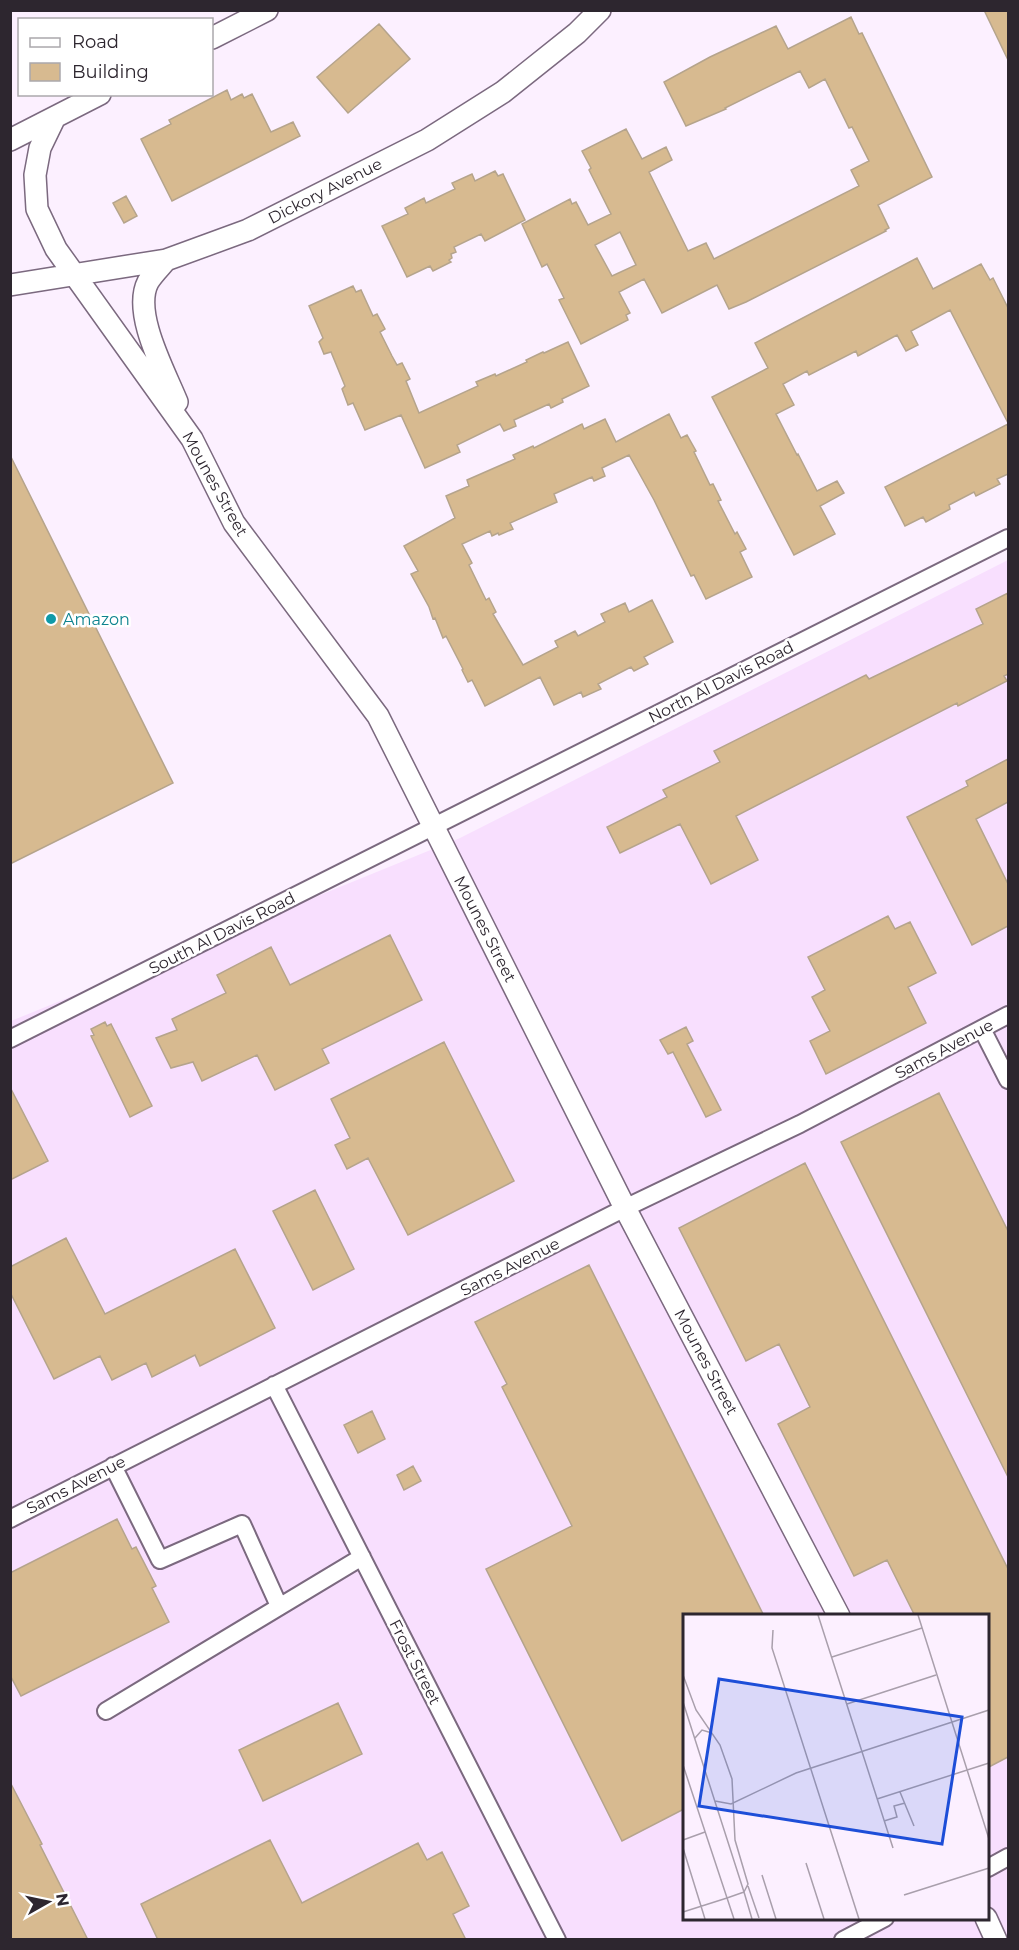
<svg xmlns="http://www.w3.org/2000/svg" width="1019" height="1950" font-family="Montserrat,sans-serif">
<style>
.built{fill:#f8dffe;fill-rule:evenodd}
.building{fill:#d7ba90;stroke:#b5a48c;stroke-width:1.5;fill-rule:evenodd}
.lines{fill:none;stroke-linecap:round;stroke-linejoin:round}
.minor-casing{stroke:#7b697f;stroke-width:20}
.major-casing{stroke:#7b697f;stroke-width:24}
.minor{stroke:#fff;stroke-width:16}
.major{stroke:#fff;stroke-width:21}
.culture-dot{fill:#0f9aa8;stroke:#fff;stroke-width:2}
.labels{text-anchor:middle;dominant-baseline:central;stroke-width:5;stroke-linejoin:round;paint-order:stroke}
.street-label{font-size:16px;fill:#2d262f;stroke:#fff}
.culture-label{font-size:16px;fill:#0d838f;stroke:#fff;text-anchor:start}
.inset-road{fill:none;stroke:#a99fac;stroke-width:1.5}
.view{fill:#1d4ed8;fill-opacity:0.15;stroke:#1d4ed8;stroke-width:3}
.inset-edge{fill:none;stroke:#2d262f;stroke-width:3}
</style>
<rect width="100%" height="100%" fill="#fcf0ff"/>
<!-- built -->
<path class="built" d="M1008 560V1939L11 1940V1021L460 838ZM684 1616H988V1918H684Z"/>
<!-- building -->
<path class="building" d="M984 10H1008V60Z
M851 17 859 34 862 33 932 177 878 205 889 228 885 230 886 231 746 302 729 309 717 285 662 313 644 279 619 292 630 313 626 315 628 320 581 344 559 300 564 298 547 264 542 267 522 224 570 199 572 204 576 202 588 225 611 214 589 170 591 168 582 151 626 129 642 159 666 147 672 160 649 172 651 176 688 251 706 243 714 259 859 186 851 170 869 161 852 127 849 128 825 79 809 88 800 71 725 108 726 109 686 126 664 82 710 57 776 26 788 49ZM620 232 636 265 612 276 595 245Z
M379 24 410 59 348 113 317 77Z
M227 90 231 100 242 94 244 98 252 94 271 132 293 122 300 136 172 201 141 139 171 124 169 120Z
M495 171 498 176 503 174 525 220 485 241 481 234 454 247 456 252 451 254 452 258 449 260 451 262 433 271 430 266 407 277 382 226 408 214 405 208 424 198 426 203 455 189 452 183 472 174 475 181Z
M126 196 137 216 124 223 113 203Z
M917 258 933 289 981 264 990 280 993 278 1008 308V423L950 310 911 331 918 345 906 351 897 335 858 356 856 351 809 375 807 371 783 384 794 405 776 414 797 455 798 454 817 491 837 481 844 493 820 506 835 534 794 555 712 397 768 368 755 343Z
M353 286 356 292 361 290 373 316 377 314 385 329 380 332 392 356 397 365 402 363 410 379 406 381 419 413 478 386 476 382 495 374 496 376 527 362 526 360 543 352 544 353 568 342 589 386 562 399 563 402 551 408 549 404 514 420 516 426 504 431 500 424 457 445 460 452 425 468 401 415 365 430 353 403 348 405 342 389 345 386 331 352 324 354 319 342 323 338 309 306Z
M669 414 681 438 687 435 696 451 694 452 710 485 713 484 721 500 718 501 735 534 737 532 746 549 740 552 752 577 706 599 694 575 691 576 654 500 629 455 602 468 605 476 594 481 592 477 554 494 557 502 510 523 513 529 499 535 498 533 492 536 490 531 462 544 472 563 469 565 486 600 489 598 496 612 493 614 523 665 558 647 555 641 575 631 578 636 605 622 601 614 625 603 629 612 652 600 673 642 644 657 648 664 634 671 631 667 598 684 601 689 583 697 581 692 554 705 540 677 485 706 472 680 468 682 462 670 463 669 446 636 443 638 435 618 433 619 429 607 411 574 418 571 404 546 455 518 446 496 469 486 467 480 515 459 513 455 533 446 534 448 582 424 584 429 605 419 616 442Z
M1008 424V474L997 479 1000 484 976 496 974 492 949 505 950 509 926 522 923 517 905 526 885 487Z
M10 455 173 783 10 864Z
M1008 593V674L1004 676 1007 681 958 706 957 703 736 816 758 860 711 884 680 824 620 853 607 827 667 797 663 790 720 762 714 751 866 675 869 679 983 624 976 609Z
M1008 759V802L976 819 1008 884V926L972 945 907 817 968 786 966 781Z
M888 916 895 929 910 922 936 973 908 987 926 1023 826 1074 810 1041 830 1031 812 997 825 990 808 957Z
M390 935 422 1000 322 1049 329 1063 275 1090 257 1055 202 1081 193 1062 171 1068 156 1038 177 1030 172 1019 226 993 217 975 271 947 290 985Z
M105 1022 107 1026 111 1024 152 1106 130 1117 91 1036 94 1035 91 1029Z
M686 1027 693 1041 687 1044 721 1110 706 1117 673 1052 668 1054 660 1040Z
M444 1042 514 1181 408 1235 368 1158 347 1169 335 1145 350 1138 331 1099Z
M10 1087 48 1161 10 1180Z
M939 1093 1008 1231V1477L841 1142Z
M805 1163 1008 1569V1757L987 1768V1616H915L887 1560 854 1576 778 1424 810 1407 779 1344 746 1361 679 1228Z
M315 1190 354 1269 313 1290 273 1211Z
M66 1238 105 1314 235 1249 275 1328 200 1366 195 1355 152 1377 146 1363 112 1380 100 1356 54 1379 10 1292V1267Z
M589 1265 764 1616H684V1809L622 1841 486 1569 572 1526 502 1387 507 1384 475 1322Z
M372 1411 385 1439 358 1453 344 1425Z
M413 1466 421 1481 404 1490 397 1475Z
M117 1519 132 1549 136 1547 156 1586 152 1588 169 1622 21 1696 10 1675V1573Z
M338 1703 362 1754 263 1801 239 1750Z
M10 1782 42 1844 40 1845 88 1940H10Z
M270 1840 302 1903 418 1843 427 1860 442 1852 469 1906 453 1914 466 1940H158L141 1904Z"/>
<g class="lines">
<!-- minor casing -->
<g class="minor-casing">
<path id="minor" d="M982 1029 1008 1080
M10 1039 1008 538
M274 1385 557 1940
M113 1466 160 1560 242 1524 279 1606
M10 1519 625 1208 800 1124 1008 1015
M106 1711 362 1557
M988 1868 1008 1857
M843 1940 885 1918"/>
</g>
<!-- major casing -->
<g class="major-casing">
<path id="major" d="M212 38 267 10
M55 117 40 148 35 175 37 209 56 249 192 439 234 523 378 716 625 1208 839 1616
M10 140 100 94
M166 260C160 267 152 275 148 282 132 313 165 372 177 402
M10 285 166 260 248 230 427 140 503 92 577 33 600 10
M986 1918 996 1940"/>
</g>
<!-- minor -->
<use href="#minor" class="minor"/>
<!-- major -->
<use href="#major" class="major"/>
</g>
<!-- markers -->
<circle class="culture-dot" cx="51" cy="619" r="6"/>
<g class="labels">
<!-- street labels -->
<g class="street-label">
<text transform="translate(325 191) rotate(-27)">Dickory Avenue</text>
<text transform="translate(215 484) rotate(61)">Mounes Street</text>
<text transform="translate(721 682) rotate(-27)">North Al Davis Road</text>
<text transform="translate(485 929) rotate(63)">Mounes Street</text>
<text transform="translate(222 933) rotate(-27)">South Al Davis Road</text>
<text transform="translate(944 1049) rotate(-28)">Sams Avenue</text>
<text transform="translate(510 1267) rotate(-27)">Sams Avenue</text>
<text transform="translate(706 1362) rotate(62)">Mounes Street</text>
<text transform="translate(76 1485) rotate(-27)">Sams Avenue</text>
<text transform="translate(415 1662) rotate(63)">Frost Street</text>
</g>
<!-- culture labels -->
<g class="culture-label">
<text x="63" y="619">Amazon</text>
</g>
</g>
<!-- overview -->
<g transform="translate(683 1614)">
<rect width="306" height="306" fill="#fcf0ff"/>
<path class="inset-road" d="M135 1 210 234M235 1 306 225M90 16 89 34 176 305M149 43 239 14M0 61 13 96 37 131 49 165 52 226 65 270 61 278M0 88 61 278M164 90 253 61M12 124 19 116 29 119M0 151 51 305M217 178 231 212M194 185 306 149M32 187 48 190 113 159 306 96M201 207 214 203 211 192 222 189M0 226 22 218M0 234 22 305M123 249 141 305M79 261 93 305M65 272 76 304M61 278 69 305M221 281 306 254M44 284 61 278M0 298 44 284"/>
<path class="view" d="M36 65 279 103 259 230 16 192Z"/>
<rect width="306" height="306" class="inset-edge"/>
</g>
<!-- border -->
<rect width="1019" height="1950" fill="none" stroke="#2d262f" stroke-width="24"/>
<!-- legend -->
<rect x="18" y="18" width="195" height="78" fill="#ffffff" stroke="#aba8ac" stroke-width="1.5"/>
<rect x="30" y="38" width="30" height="9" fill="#ffffff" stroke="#aba8ac" stroke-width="1.5"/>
<text x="72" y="48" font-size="18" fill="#2d262f">Road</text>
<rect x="30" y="63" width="30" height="18" fill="#d7ba90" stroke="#aba8ac" stroke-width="1.5"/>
<text x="72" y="78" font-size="18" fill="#2d262f">Building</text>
<!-- north arrow -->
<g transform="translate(48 1902) rotate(81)" stroke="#ffffff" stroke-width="4.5" paint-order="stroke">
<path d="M0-4.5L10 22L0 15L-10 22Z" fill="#2d262f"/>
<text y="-9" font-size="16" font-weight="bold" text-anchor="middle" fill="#2d262f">N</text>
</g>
</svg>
